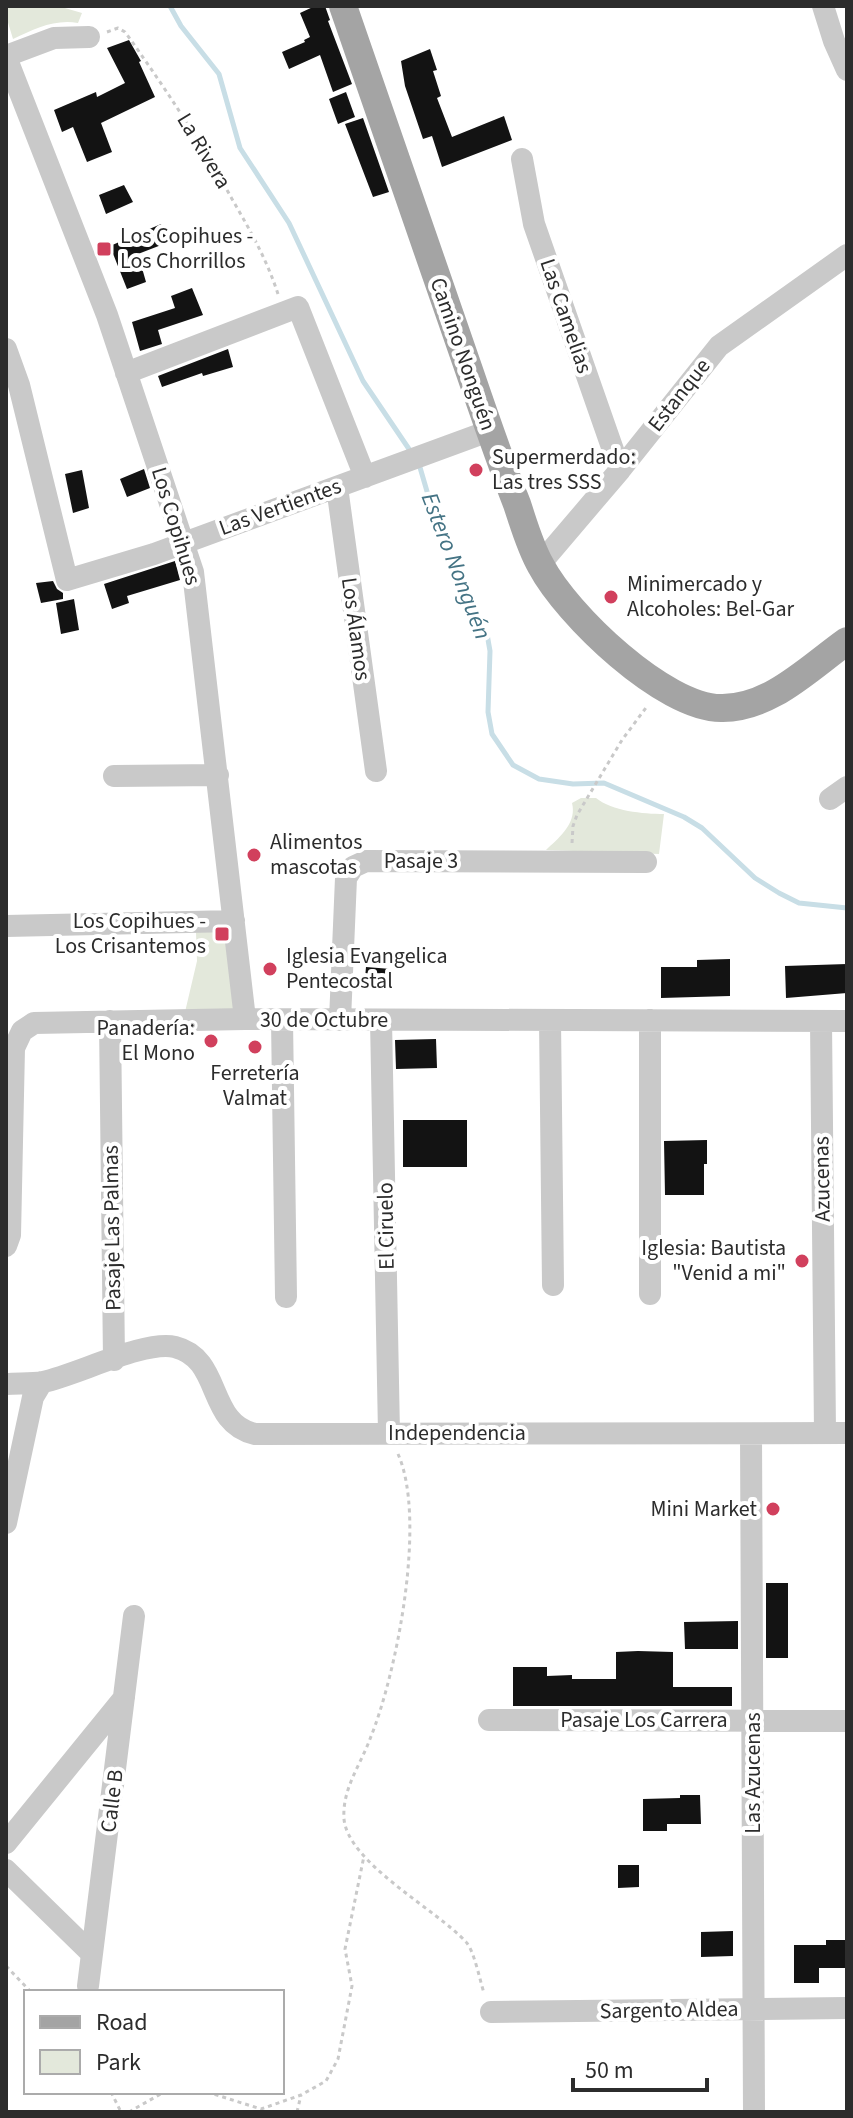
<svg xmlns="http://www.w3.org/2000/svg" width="853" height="2118" font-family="'Source Sans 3',sans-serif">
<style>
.green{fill:#e3e8db}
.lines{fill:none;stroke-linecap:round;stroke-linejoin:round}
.stream{stroke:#c8dee6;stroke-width:5}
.building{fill:#131313}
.path{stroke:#c9c9c9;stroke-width:3;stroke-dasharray:4 4;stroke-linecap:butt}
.minor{stroke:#c9c9c9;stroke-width:22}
.major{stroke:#a4a4a4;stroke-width:28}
.poi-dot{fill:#d1405d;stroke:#fff;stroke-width:3}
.labels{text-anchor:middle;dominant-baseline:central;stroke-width:8;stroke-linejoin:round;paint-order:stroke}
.street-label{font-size:22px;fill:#2c2c2c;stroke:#fff}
.poi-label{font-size:22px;fill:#2c2c2c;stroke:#fff;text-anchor:start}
.water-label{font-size:24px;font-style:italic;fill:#447384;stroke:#fff}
</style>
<rect width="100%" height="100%" fill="#fff"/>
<!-- green -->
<path class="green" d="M6 6H58L82 13 78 23C54 19 35 29 13 39L6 16Z
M581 798H596C612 811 643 814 664 814L659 854 546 850C560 837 577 823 572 803Z
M231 926 242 1016 185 1012 197 961 196 932Z"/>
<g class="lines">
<!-- stream -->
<path class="stream" d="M170 6 181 26 219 74 240 148 289 223 363 381 411 452
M419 464 438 529 468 599 487 634 490 651 488 712 492 734 513 765 539 779 573 784 604 783 684 817 702 828 755 878 779 893 799 903 847 908"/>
</g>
<!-- building -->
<path class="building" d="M315 6H325L330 20 328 21 352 84 333 92 320 55 289 69 282 52 305 42 304 40 310 37 300 13Z
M129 40 141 61 139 62 155 97 101 123 112 152 87 162 73 127 62 132 54 110 96 92 97 97 125 83 107 48Z
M430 49 437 70 433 71 441 96 437 98 452 137 504 116 512 140 442 167 432 136 423 139 405 86 401 61Z
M346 92 355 117 338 124 329 99Z
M363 118 389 192 373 197 345 124Z
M124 185 133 202 106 214 99 195Z
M161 224 169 242 138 254 146 282 127 289 110 246Z
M192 288 203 315 158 330 162 344 140 351 132 322 175 308 171 296Z
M228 349 233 367 203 376 202 373 162 387 158 376Z
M144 469 150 488 127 497 120 479Z
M82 470 89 508 73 513 65 474Z
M175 561 180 580 127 596 129 603 112 609 104 584Z
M53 581 57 589 63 593V599L41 603 36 583Z
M74 599 79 630 61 634 56 603Z
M730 959V996L661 998V967H697V960Z
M847 964V993L786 998 785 966Z
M366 967 391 969 390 989H364Z
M436 1039 437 1068 396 1069 395 1040Z
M403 1120H467V1167H403Z
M707 1140V1164H704V1195H665L664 1141Z
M766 1583H788V1658H766Z
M738 1621V1649H685L684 1622Z
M638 1651 673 1652V1687H732V1706H513V1667H547V1676L572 1675V1679H616V1652Z
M680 1795H700L701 1824H667V1831H643V1799L680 1798Z
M618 1865H639V1887L618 1888Z
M733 1931V1956L701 1957V1932Z
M826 1940H847V1968H819V1983H794V1945H826Z"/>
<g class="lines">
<!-- path -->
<path class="path" d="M107 32 118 28 125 32C164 86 200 141 232 199 250 230 267 260 278 294
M572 843 573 826 577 815 622 740 648 705
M398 1454C427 1519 397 1673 370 1739 360 1766 342 1789 344 1819 348 1863 437 1910 466 1942 474 1950 480 1981 484 1993
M6 1966 31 1992
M111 2092 121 2112
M207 2092 261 2109 301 2095 326 2081 338 2059 352 1986 345 1949 364 1856
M129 2112 164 2092
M297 2112 301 2095"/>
<!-- minor -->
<path class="minor" d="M823 6 834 41 847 70
M6 56 54 38 89 37
M6 57 107 315 193 572 245 1019
M522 159 534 224 620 470
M6 349 19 385 67 580 154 554 489 431
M126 373 298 307 365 477
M337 487 376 771
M540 564 620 470 719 346 847 255
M114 776 218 775
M830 799 847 787
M6 926 234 921
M282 1020 286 1297
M340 1020 346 878 353 867 366 861 646 862
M381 1020 389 1433
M550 1020 553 1285
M650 1020V1294
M110 1021 114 1360
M821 1021 825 1433
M6 1246 10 1235 14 1048 22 1031 34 1023 245 1019 847 1021
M6 1384C18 1383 31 1384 43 1382 77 1375 144 1340 175 1347 223 1359 206 1423 255 1434L847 1433
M751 1434 754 2112
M6 1523 33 1397 42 1382
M489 1720 847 1721
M6 1843 124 1698
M6 1870 92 1954
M88 1986 134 1616
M491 2012 847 2008"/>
<!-- major -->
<path class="major" d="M343 6C385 128 428 251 470 373 485 417 500 461 517 504 524 525 530 547 541 566 567 615 664 708 721 708 770 709 810 667 847 641"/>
</g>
<!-- markers -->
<g class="poi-dot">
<rect x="96" y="241" width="16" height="16" rx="4"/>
<circle cx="476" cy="470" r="8"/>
<circle cx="611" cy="597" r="8"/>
<circle cx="254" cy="855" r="8"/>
<rect x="214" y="926" width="16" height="16" rx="4"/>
<circle cx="270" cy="969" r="8"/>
<circle cx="211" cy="1041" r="8"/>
<circle cx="255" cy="1047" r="8"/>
<circle cx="802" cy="1261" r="8"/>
<circle cx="773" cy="1509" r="8"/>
</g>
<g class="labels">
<!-- street labels -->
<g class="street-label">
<text transform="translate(204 151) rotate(59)">La Rivera</text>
<text transform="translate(566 316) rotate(71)">Las Camelias</text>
<text transform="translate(463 354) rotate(71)">Camino Nonguén</text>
<text transform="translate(679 395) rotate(-52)">Estanque</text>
<text transform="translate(280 507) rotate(-20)">Las Vertientes</text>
<text transform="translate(176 526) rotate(73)">Los Copihues</text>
<text transform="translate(356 629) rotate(82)">Los Álamos</text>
<text x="421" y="861">Pasaje 3</text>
<text x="324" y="1020">30 de Octubre</text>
<text transform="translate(822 1179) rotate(-91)">Azucenas</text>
<text transform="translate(386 1226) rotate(-91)">El Ciruelo</text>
<text transform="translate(112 1228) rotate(-91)">Pasaje Las Palmas</text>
<text x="457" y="1433">Independencia</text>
<text x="644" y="1720">Pasaje Los Carrera</text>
<text transform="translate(753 1773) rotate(-90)">Las Azucenas</text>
<text transform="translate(112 1801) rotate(-83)">Calle B</text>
<text transform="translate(669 2010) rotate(-1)">Sargento Aldea</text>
</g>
<!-- poi labels -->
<g class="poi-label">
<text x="120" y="236">Los Copihues -<tspan x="120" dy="25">Los Chorrillos</tspan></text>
<text x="492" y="457">Supermerdado:<tspan x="492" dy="25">Las tres SSS</tspan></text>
<text x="627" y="584">Minimercado y<tspan x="627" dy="25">Alcoholes: Bel-Gar</tspan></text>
<text x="270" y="842">Alimentos<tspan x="270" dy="25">mascotas</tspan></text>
<text x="206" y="921" text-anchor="end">Los Copihues -<tspan x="206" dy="25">Los Crisantemos</tspan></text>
<text x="286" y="956">Iglesia Evangelica<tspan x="286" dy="25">Pentecostal</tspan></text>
<text x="195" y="1028" text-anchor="end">Panadería:<tspan x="195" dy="25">El Mono</tspan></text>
<text x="255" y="1073" text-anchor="middle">Ferretería<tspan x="255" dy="25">Valmat</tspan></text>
<text x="786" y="1248" text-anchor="end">Iglesia: Bautista<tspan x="786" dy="25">"Venid a mi"</tspan></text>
<text x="757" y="1509" text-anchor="end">Mini Market</text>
</g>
<!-- water labels -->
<g class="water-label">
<text transform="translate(456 566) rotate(69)">Estero Nonguén</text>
</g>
</g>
<!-- border -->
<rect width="853" height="2118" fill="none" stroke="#2c2c2c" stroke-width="16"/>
<!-- legend -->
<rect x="24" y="1990" width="260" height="104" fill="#ffffff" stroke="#ababab" stroke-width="2"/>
<rect x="40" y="2016" width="40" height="12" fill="#a4a4a4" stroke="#ababab" stroke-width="2"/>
<text x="96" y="2030" font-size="24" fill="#2c2c2c">Road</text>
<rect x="40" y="2050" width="40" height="24" fill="#e3e8db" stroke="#ababab" stroke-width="2"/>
<text x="96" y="2070" font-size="24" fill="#2c2c2c">Park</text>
<!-- scale -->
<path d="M573 2078v12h134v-12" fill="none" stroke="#2c2c2c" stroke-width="4"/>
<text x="585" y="2078" font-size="24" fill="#2c2c2c" stroke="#ffffff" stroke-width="6" paint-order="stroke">50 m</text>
</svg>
